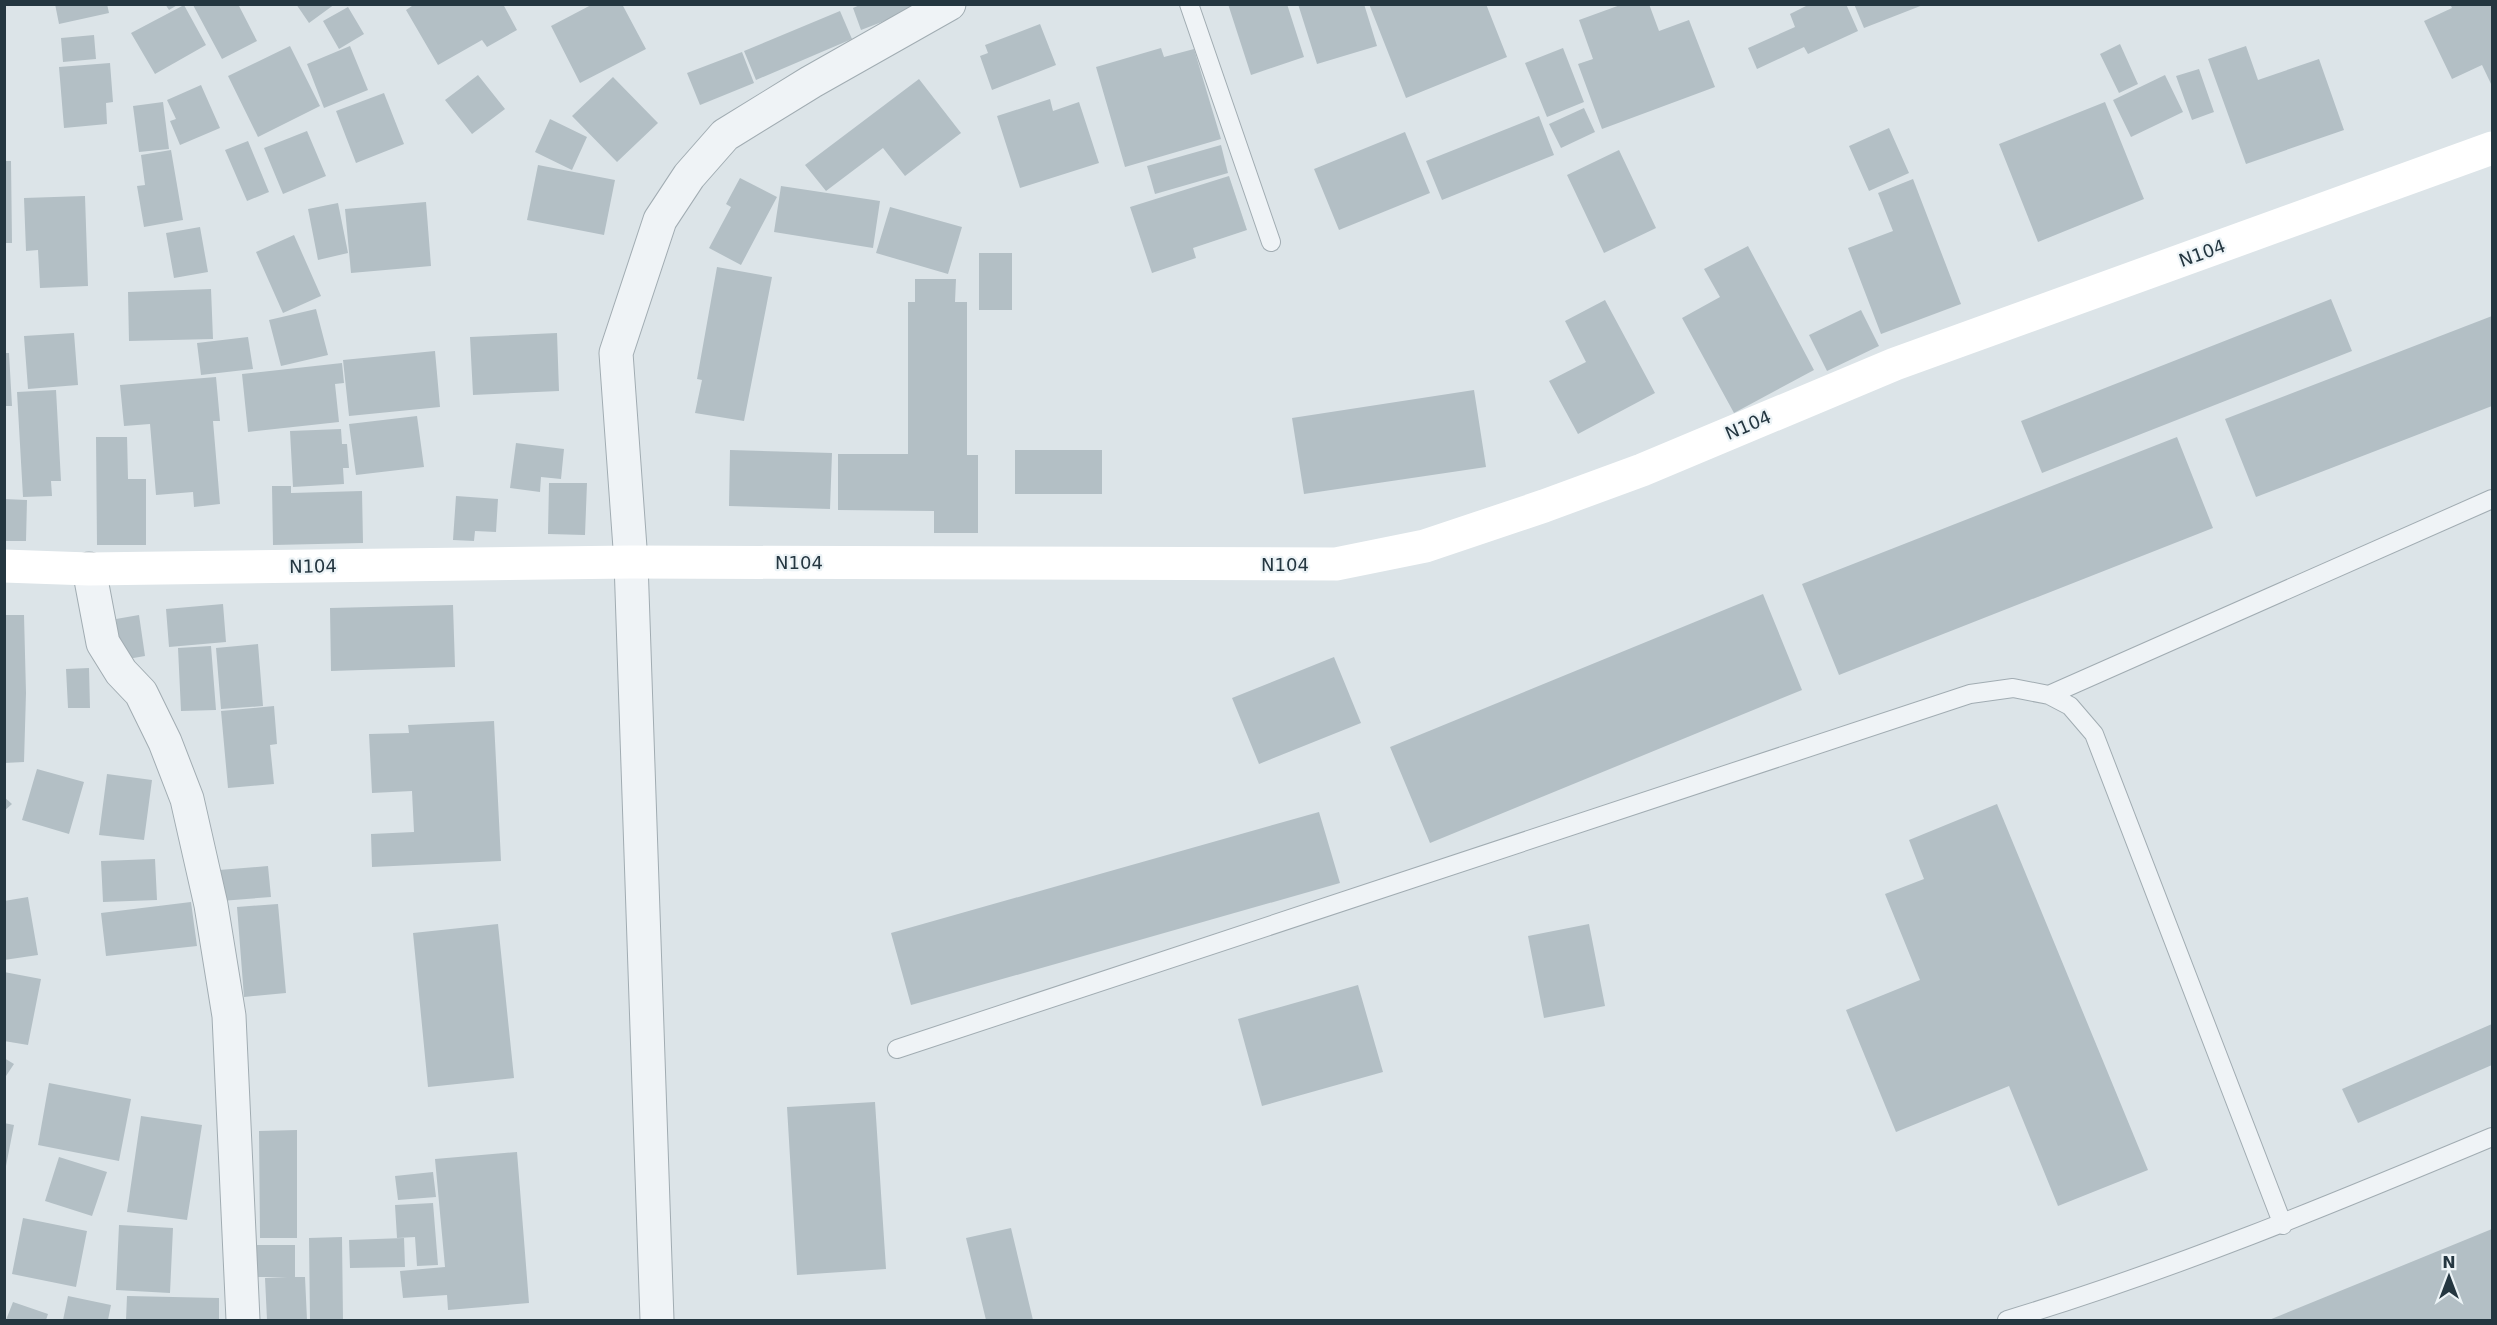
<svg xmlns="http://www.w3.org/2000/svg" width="2497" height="1325" font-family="'DejaVu Sans',sans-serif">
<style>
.building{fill:#b3bfc5}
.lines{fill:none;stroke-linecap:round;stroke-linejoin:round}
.lane-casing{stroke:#a1acb2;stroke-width:20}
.street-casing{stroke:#a1acb2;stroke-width:35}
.lane{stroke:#eff3f6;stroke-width:18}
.street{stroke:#eff3f6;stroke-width:33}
.secondary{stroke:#fff;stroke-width:33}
.labels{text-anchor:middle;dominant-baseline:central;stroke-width:4.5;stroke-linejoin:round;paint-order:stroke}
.street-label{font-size:18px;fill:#243640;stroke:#ecf3f6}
</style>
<rect width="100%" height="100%" fill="#dce4e8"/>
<!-- building -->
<path class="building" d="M55 4H107L109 13 59 24Z
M165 4H179L169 10Z
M238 4 257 41 222 59 193 5Z
M296 4H335L309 23Z
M415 4H503L517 30 487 47 482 40 438 65 406 10Z
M593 4H622L646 49 580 83 551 26Z
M862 4H910L913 10 861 30 853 8Z
M1228 4H1287L1304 57 1251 75Z
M1298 4H1364L1377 46 1317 64Z
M1369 4H1486L1507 57 1406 98Z
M1623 4H1649L1659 31 1689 20 1715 87 1602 129 1578 64 1593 59 1579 20Z
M1810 4H1846L1858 31 1808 54 1804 47 1757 69 1748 48 1795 27 1790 14Z
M1854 4H1923V5L1864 28Z
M2450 4H2492V86L2482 65 2452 79 2424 21 2452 8Z
M184 5 206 45 155 74 131 33Z
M348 7 364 34 339 49 323 21Z
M840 11 852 39 756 80 744 51Z
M1040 24 1056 65 992 90 980 56 988 53 985 45Z
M94 35 96 59 63 62 61 38Z
M2120 44 2138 84 2119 93 2100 54Z
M290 46 320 106 258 137 228 76Z
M350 46 368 90 324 108 307 64Z
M2246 46 2258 80 2319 59 2344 130 2246 164 2208 59Z
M1161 48 1164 57 1194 49 1221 139 1125 167 1096 67Z
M1563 48 1584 102 1547 117 1525 63Z
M742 52 754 83 700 105 687 73Z
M110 63 113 102 106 103 107 124 64 128 59 67Z
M2199 69 2214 112 2192 120 2176 76Z
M478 75 505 109 472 134 445 100Z
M2165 75 2183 112 2131 137 2113 100Z
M613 77 658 123 617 162 572 116Z
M919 79 961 133 905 176 883 148 826 191 805 165Z
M201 85 220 128 180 145 170 121 176 119 167 100Z
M384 93 404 144 356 163 336 111Z
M1050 99 1053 111 1079 102 1099 163 1020 188 997 116Z
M163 102 169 149 139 152 133 106Z
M2105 102 2144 199 2038 242 1999 144Z
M1584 108 1595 132 1561 148 1549 124Z
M1539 116 1554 155 1442 200 1426 161Z
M550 119 587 137 572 170 535 152Z
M1889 128 1909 173 1869 191 1849 146Z
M307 131 326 176 283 194 264 148Z
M1405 132 1430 193 1339 230 1314 169Z
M248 141 269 192 247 201 225 150Z
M1221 145 1228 173 1155 194 1147 166Z
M171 150 183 220 144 227 137 186 145 185 141 155Z
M1619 150 1656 228 1604 253 1567 175Z
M4 161H11L12 243H4Z
M538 165 615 180 604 235 527 220Z
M1229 176 1247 230 1193 248 1196 258 1152 273 1130 207Z
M740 178 777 197 741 265 709 248 731 207 726 204Z
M1913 179 1961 304 1881 334 1848 248 1893 231 1878 193Z
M781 186 880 201 873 248 774 232Z
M85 196 88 286 40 288 38 250 26 251 24 198Z
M426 202 431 266 351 273 345 209Z
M338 203 348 253 318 260 308 209Z
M890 207 962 227 948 274 876 253Z
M200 227 208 272 174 278 166 233Z
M294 235 321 296 283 313 256 252Z
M1748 246 1814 370 1734 413 1682 318 1720 297 1704 269Z
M979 253H1012V310H979Z
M717 267 772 277 744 421 695 413 702 380 697 379Z
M915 279H956L955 302H967V455H978V533H934V511L838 510V454H908V302H915Z
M211 289 213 339 129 341 128 292Z
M2331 299 2352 351 2042 473 2021 421Z
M1605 300 1655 393 1578 434 1549 381 1586 362 1565 321Z
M316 309 328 355 281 366 269 320Z
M1861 310 1879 346 1827 371 1809 335Z
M2492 316V406L2256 497 2225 419Z
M74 333 78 385 28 389 24 336Z
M557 333 559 391 473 395 470 337Z
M248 337 253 369 201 375 197 343Z
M435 351 440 407 349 416 343 360Z
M4 353H9L12 406H4Z
M342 363 344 383 335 384 339 422 248 432 242 374Z
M216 377 220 421H213L220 504 194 507 193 492 156 495 150 424 124 426 120 385Z
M56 390 61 481H51L52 496 23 497 17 392Z
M1474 390 1486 467 1304 494 1292 418Z
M417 416 424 467 356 475 349 424Z
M341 429 342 444H347L349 468H343L344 484 293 487 290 431Z
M96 437H127L128 479H146V545H97Z
M2177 437 2213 528 1839 675 1802 584Z
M516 443 564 449 561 479 541 477 540 492 510 488Z
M730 450 832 453 830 509 729 506Z
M1015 450H1102V494H1015Z
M549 483H587L585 535 548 534Z
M272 486H291V493L362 491 363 543 273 545Z
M456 496 498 499 496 532 475 531 474 541 453 540Z
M4 499 27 500 26 541H4Z
M1763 594 1802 690 1430 843 1390 747Z
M223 604 226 642 169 647 166 609Z
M453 605 455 667 331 671 330 608Z
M4 615H24L26 693 24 762 4 763Z
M139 615 145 656 122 660 116 619Z
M258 644 263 706 221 709 216 648Z
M211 646 216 710 181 711 178 648Z
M1334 657 1361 723 1259 764 1232 698Z
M89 668 90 708H68L66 669Z
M274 706 277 744 270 745 274 784 228 788 221 711Z
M494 721 501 861 372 867 371 834 414 832 412 791 372 793 369 734 409 733 408 725Z
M37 769 84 782 69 834 22 820Z
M107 774 152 780 144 840 99 835Z
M4 797 12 804 4 811Z
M1997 804 2148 1170 2058 1206 2009 1086 1896 1132 1846 1010 1920 980 1885 894 1924 879 1909 840Z
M1319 812 1340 883 911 1005 891 933Z
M155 859 157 900 103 902 101 861Z
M268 866 271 897 221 901 219 870Z
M28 897 38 955 4 960V901Z
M191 902 197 946 106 956 101 913Z
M278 904 286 993 244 997 237 907Z
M498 924 514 1078 428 1087 413 933Z
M1589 924 1605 1006 1544 1018 1528 936Z
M4 972 41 979 28 1045 4 1041Z
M1358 985 1383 1072 1262 1106 1238 1019Z
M2492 1024V1065L2358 1123 2342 1089Z
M4 1058 14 1064 4 1079Z
M49 1083 131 1099 119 1161 38 1145Z
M875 1102 886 1269 797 1275 787 1107Z
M141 1116 202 1125 187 1220 127 1212Z
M4 1123 14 1125 6 1166H4Z
M297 1130V1238H260L259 1131Z
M517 1152 529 1303 448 1310 447 1295 403 1298 400 1271 445 1267 435 1159Z
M59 1157 107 1172 92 1216 45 1201Z
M433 1172 436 1197 398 1200 395 1176Z
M433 1203 438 1265 417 1266 415 1237 397 1238 395 1205Z
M23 1218 87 1231 76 1287 12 1274Z
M119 1225 173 1228 170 1293 116 1290Z
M1011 1228 1033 1320H986L966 1238Z
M2492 1229V1320H2269Z
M342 1237 343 1320H310L309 1238Z
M404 1238 405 1267 350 1268 349 1240Z
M254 1245H295V1277H305L307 1320H267L265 1278 287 1277H254Z
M68 1296 111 1305 108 1320H63Z
M127 1296 219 1298V1320H126Z
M13 1302 48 1314 46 1320H6Z"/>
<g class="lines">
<!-- lane casing -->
<g class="lane-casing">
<path id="lane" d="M1189 4 1271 242
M2049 695 2492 499
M897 1049 1970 694 2013 688 2049 695 2070 706 2094 734 2283 1225
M2007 1320C2173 1270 2332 1204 2492 1137"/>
</g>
<!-- street casing -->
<g class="street-casing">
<path id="street" d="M89 569 103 643 121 672 141 693 165 742 187 799 211 905 229 1016 243 1320
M657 1320 631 562 616 353 660 220 689 176 725 135 811 82 949 4"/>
</g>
<!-- lane -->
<use href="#lane" class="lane"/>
<!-- street -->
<use href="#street" class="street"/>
<!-- secondary -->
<path class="secondary" d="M4 566 89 569 631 562 1336 564 1425 546 1544 506 1642 470 1895 364 2492 148"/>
</g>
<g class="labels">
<!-- street labels -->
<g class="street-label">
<text transform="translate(2202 253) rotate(-20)">N104</text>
<text transform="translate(1748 425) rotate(-23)">N104</text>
<text x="799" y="562">N104</text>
<text x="1285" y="564">N104</text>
<text transform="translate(313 566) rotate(-1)">N104</text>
</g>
</g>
<!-- border -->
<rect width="2497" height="1325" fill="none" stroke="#243640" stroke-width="12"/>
<!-- north arrow -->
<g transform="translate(2449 1277)" stroke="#ecf3f6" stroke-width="4.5" paint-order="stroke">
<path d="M0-4.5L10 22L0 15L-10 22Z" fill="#243640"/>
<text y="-9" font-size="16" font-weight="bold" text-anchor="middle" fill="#243640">N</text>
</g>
</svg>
